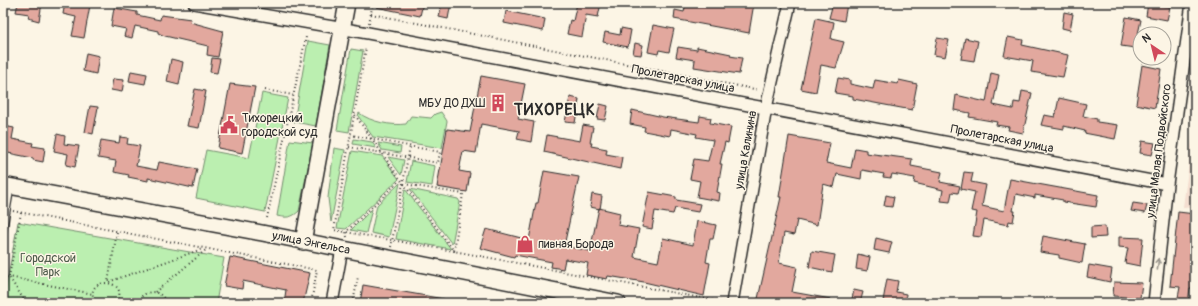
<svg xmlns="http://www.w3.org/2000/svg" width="1198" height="306" font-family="Pangolin,sans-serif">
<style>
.built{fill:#f4ded0}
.green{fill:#bbefb0;stroke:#738d6e}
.building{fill:#e2a89e;stroke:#2b2b2b}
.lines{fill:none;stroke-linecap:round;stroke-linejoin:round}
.lane-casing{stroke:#2b2b2b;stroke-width:8}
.street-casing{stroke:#2b2b2b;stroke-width:14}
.secondary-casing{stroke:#2b2b2b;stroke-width:18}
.path{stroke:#2b2b2b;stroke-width:2;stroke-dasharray:1 3;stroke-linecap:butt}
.lane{stroke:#fcf5e5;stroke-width:5.5}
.street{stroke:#fcf5e5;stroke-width:11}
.secondary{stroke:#fcf5e5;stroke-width:15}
.oneway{stroke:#949088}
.labels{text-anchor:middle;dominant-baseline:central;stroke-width:3;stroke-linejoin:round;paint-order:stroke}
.street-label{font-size:12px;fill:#2b2b2b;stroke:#fcf5e5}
.poi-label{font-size:12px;fill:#2b2b2b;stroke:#fcf5e5;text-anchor:start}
.park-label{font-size:12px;fill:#4f5c4c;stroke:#fcf5e5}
.district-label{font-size:16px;font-weight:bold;letter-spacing:1px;fill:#2b2b2b;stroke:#fcf5e5}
</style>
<rect width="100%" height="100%" fill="#fcf5e5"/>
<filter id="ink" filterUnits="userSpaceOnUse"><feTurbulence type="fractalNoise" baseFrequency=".025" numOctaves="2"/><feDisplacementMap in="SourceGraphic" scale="8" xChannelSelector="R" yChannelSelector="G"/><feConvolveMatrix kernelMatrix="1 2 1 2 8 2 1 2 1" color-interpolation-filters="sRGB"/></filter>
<g filter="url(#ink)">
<!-- built -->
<path class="built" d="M1195 118V209L1183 207Z"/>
<!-- green -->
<path class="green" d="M308 41 330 45 316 126 294 122Z
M351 49 363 51 349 132 337 130Z
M262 93 288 98 265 212 196 198 206 150 249 158Z
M441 112 447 121 442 148 373 137 358 116 359 113C371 122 391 126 406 124L411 116 431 118 435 114Z
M354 139 372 142 376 148 353 144Z
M290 140 313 143 299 211C292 218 286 218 277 216Z
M378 143 401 147 400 153 382 150Z
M334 148 345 150 331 222 328 198Z
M352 151 382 156 399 179 346 229 337 228Z
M388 157 404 160 401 175Z
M411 161 435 166 432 186 407 182Z
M400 183 389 237 371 233 377 205Z
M405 189 451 249 396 239Z
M410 189 458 199 460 202 452 244Z
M372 209 366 233 351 230Z
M18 222 224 258 216 303H3Z"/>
<!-- building -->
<path class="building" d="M18 3H42L39 21 28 18 29 14 16 12Z
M65 3 90 5 84 38 72 36 76 17 63 14Z
M376 3H423L420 16 376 7Z
M442 3H451L448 19 439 17Z
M577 3H601L598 17 586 15 582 37 567 34 570 20 573 21Z
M686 3H754L749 33 674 19 675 10 684 12Z
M833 3 847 4 844 21 829 18Z
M1148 3 1170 7 1167 20 1146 16Z
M114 8 137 12V15L160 20 161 15 191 19 190 22 223 31 218 57 207 55 208 46 165 36 158 33V31L135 26 132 38 124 36 126 29 111 26Z
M506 11 545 19 543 31 504 23Z
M1064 12 1073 14 1070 30 1062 28Z
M1126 17 1141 20 1135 48 1121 46Z
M816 18 834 22 831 39 844 42 836 68 821 65 816 92 801 89Z
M653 25 674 29 669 52 659 50 658 54 648 52Z
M621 28 631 30 628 47 603 42 605 32 620 35Z
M1008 37 1023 40 1022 45 1068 55 1063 77 1031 72 1033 61 1004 56Z
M937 38 949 40 945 57 934 55Z
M965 38 978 41 974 61 961 59Z
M635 43 643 45 641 55 633 54Z
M678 47 697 50V47L731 54 730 56 742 58 739 74 694 67 695 60 676 57Z
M86 53 99 56 96 74 83 71Z
M212 58 220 59 217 73 210 72Z
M171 59 183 62 179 85 167 82Z
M1142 65 1161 69 1155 108 1136 104Z
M131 71 147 74 145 84 129 81Z
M991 73 999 75 993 105 1013 109 1014 102 1020 103 1022 91 1032 93 1023 133 1008 130 1009 127 996 125 997 122 969 117 970 113 954 110 956 95 986 102Z
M481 76 525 84 518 119 534 122 531 142 517 139 519 131 481 124 476 153 463 151 459 171 470 173 467 192 437 187 447 129 470 132Z
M838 78 850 80V84L873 89 875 80 898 84 899 80 917 84 912 110 853 99V96L835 93Z
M113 79 124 80 122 92 111 90Z
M230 84 255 87 242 153 218 148Z
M195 89 206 91 199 128 187 126Z
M570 97 579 99 575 123 565 122Z
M1059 98 1086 104 1083 116 1097 119V122L1118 125 1115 139 1084 133 1085 131 1064 126V129L1041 125 1044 115 1055 117Z
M600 104 608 106 605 120 597 119Z
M90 106 98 107 93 134 85 132Z
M632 110 663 117 699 122 700 116 711 118 710 123 731 127 728 143 725 142 720 164H722L717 192 720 193 719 201 697 197 700 181 690 179 694 159 708 161 713 140 696 137 697 134 671 129 670 136 644 131 645 127 630 124Z
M583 125 593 127 590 143H592L591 146 607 149 606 154 622 157 620 169 544 152 547 135 580 141Z
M4 126 14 128 12 139 33 143 32 146 45 148 43 162 33 160V158L3 152Z
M57 134 65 136 64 144 79 146 75 167 66 165 68 154 54 151Z
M789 136 830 143 826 163 851 168 855 148 866 150V153L912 159 911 166 942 172 940 182 960 186 958 193 952 192 950 202 941 201 943 190 914 183 915 178 892 174 891 178 883 177 884 174 862 170 861 179 837 174 834 187 823 184 817 225 797 220 794 235 784 233 779 263 797 267 792 292 831 299 830 303H757L781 197H779Z
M120 137 128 138 127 144 140 146 136 166 157 170 159 162 197 169 193 188 148 178V181L128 177 129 175 114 172 116 161 98 158 101 140 119 143Z
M1142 141 1155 143 1152 155 1140 153Z
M544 171 579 177 564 246 590 251 599 208 620 213 618 225 639 229 634 257 658 262 663 238 693 245 697 221 716 225 713 239H710L706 262 710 263 704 296 644 282 608 276 607 279 586 275 588 263 565 259 563 269 551 267 552 262 515 255 514 257 480 248 486 229 529 240 536 203H538Z
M964 172 973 173 971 182 986 185 982 206 1004 211 1010 179 1098 195 1096 207 1063 202V200L1035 195V198L1016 194 1013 211H1015L1013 222 1009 221 1008 225 984 220 981 237 973 236 977 212 971 211 975 192 961 189Z
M649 192 676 197V200L700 204 698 212 675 208 673 214 655 211 652 229 642 227Z
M592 194 602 196 600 209 590 207Z
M886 195 894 197 892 207 884 206Z
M1133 203 1147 205 1145 213 1131 211Z
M1178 212 1195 214V257L1192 288H1190L1188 303H1177L1180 287 1170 286Z
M1105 226 1106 237 1091 238V227Z
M1043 236 1085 244 1082 263 1059 258V255L1040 252Z
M1119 237 1143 238 1140 266 1125 263 1128 248 1119 247Z
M876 238 892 242 889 253 874 250Z
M812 251 835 255 832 272 809 267Z
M858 254 870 257 867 271 856 269Z
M230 257 310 273 303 303H284L286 290 243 281 242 289 224 286Z
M1089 265 1112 269 1110 282 1087 277Z
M887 279 898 281 896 292 906 294 905 303 883 301Z
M1114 282 1142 283 1140 298 1113 296Z
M363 285 444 299 443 303H360Z
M854 290 863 292 860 303H851Z"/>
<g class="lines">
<!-- lane casing -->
<g class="lane-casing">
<path id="lane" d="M3 232 11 187"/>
</g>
<!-- street casing -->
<g class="street-casing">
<path id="street" d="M194 3 368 33 1167 184
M332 303 342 249
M732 303 766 108 790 3
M1154 303 1167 184 1192 3"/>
</g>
<!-- secondary casing -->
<g class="secondary-casing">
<path id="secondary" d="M3 185 262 233 618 303
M303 242 347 3"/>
</g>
<!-- path -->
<path class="path" d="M309 3 314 4
M371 14 759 90
M369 23 373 3
M265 90 293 95
M355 115 403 183 454 251 334 230 366 47
M349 147 438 163 440 152 351 135
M404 184 463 194 454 251 722 302
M13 211 317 270 311 303
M21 213 9 277 93 294
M267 218 306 37
M117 232 108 282 202 249
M347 237 346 232 400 180
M391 247 410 146
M3 280 9 277 26 303
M155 292 207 249
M118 299 137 302
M96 303C79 276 133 277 116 303
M137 303C143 289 161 288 166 303
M353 303 358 277"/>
<!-- lane -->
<use href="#lane" class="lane"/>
<!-- street -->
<use href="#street" class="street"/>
<!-- secondary -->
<use href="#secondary" class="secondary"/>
</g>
<!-- one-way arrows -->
<defs><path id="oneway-shaft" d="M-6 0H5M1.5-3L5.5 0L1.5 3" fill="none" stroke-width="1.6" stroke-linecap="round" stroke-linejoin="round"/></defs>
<use class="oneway" href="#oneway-shaft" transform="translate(1158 264) rotate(-84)"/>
</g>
<!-- icons -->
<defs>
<g id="building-bare" transform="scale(1.38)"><path d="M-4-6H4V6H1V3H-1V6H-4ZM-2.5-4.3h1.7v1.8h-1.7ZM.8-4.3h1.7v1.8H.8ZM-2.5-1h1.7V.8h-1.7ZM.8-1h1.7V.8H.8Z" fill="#d1495b" stroke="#fcf5e5" stroke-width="2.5" paint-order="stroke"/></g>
<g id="civic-bare" transform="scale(1.38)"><path d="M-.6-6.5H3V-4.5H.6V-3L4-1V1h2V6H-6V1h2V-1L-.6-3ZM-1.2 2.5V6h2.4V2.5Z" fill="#d1495b" stroke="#fcf5e5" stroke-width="2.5" paint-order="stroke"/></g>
<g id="shop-bare" transform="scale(1.38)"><path d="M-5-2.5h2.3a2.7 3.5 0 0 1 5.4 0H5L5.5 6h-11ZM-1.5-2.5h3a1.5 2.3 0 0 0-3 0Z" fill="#d1495b" stroke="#fcf5e5" stroke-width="2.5" paint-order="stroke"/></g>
</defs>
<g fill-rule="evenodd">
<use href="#building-bare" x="498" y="103"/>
<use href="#civic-bare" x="229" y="125"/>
<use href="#shop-bare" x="525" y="244"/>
</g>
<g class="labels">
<!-- street labels -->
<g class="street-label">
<text transform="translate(683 79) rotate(11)">Пролетарская улица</text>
<text transform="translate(1002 139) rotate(11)">Пролетарская улица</text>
<text transform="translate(746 150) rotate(-80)">улица Калинина</text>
<text transform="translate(1159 151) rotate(-83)">улица Малая Подвойского</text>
<text transform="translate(311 243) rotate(11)">улица Энгельса</text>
</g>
<!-- poi labels -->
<g class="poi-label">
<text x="485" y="103" text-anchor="end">МБУ ДО ДХШ</text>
<text x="242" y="118">Тихорецкий<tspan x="242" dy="14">городской суд</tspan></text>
<text x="538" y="244">пивная Борода</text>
</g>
<!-- park labels -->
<g class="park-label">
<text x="48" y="258">Городской<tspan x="48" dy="14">Парк</tspan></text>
</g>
<!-- district labels -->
<g class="district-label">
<text x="555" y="110">ТИХОРЕЦК</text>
</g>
</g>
<!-- margin -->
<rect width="1198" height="306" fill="none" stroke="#fcf5e5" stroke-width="16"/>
<rect x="8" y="8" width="1182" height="290" fill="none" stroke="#2b2b2b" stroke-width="1.5" filter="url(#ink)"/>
<!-- north arrow -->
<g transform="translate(1152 46) rotate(325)"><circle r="19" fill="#fcf5e5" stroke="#a8a49b"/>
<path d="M0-3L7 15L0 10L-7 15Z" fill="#d1495b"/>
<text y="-6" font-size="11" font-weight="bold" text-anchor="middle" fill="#2b2b2b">N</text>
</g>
</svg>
